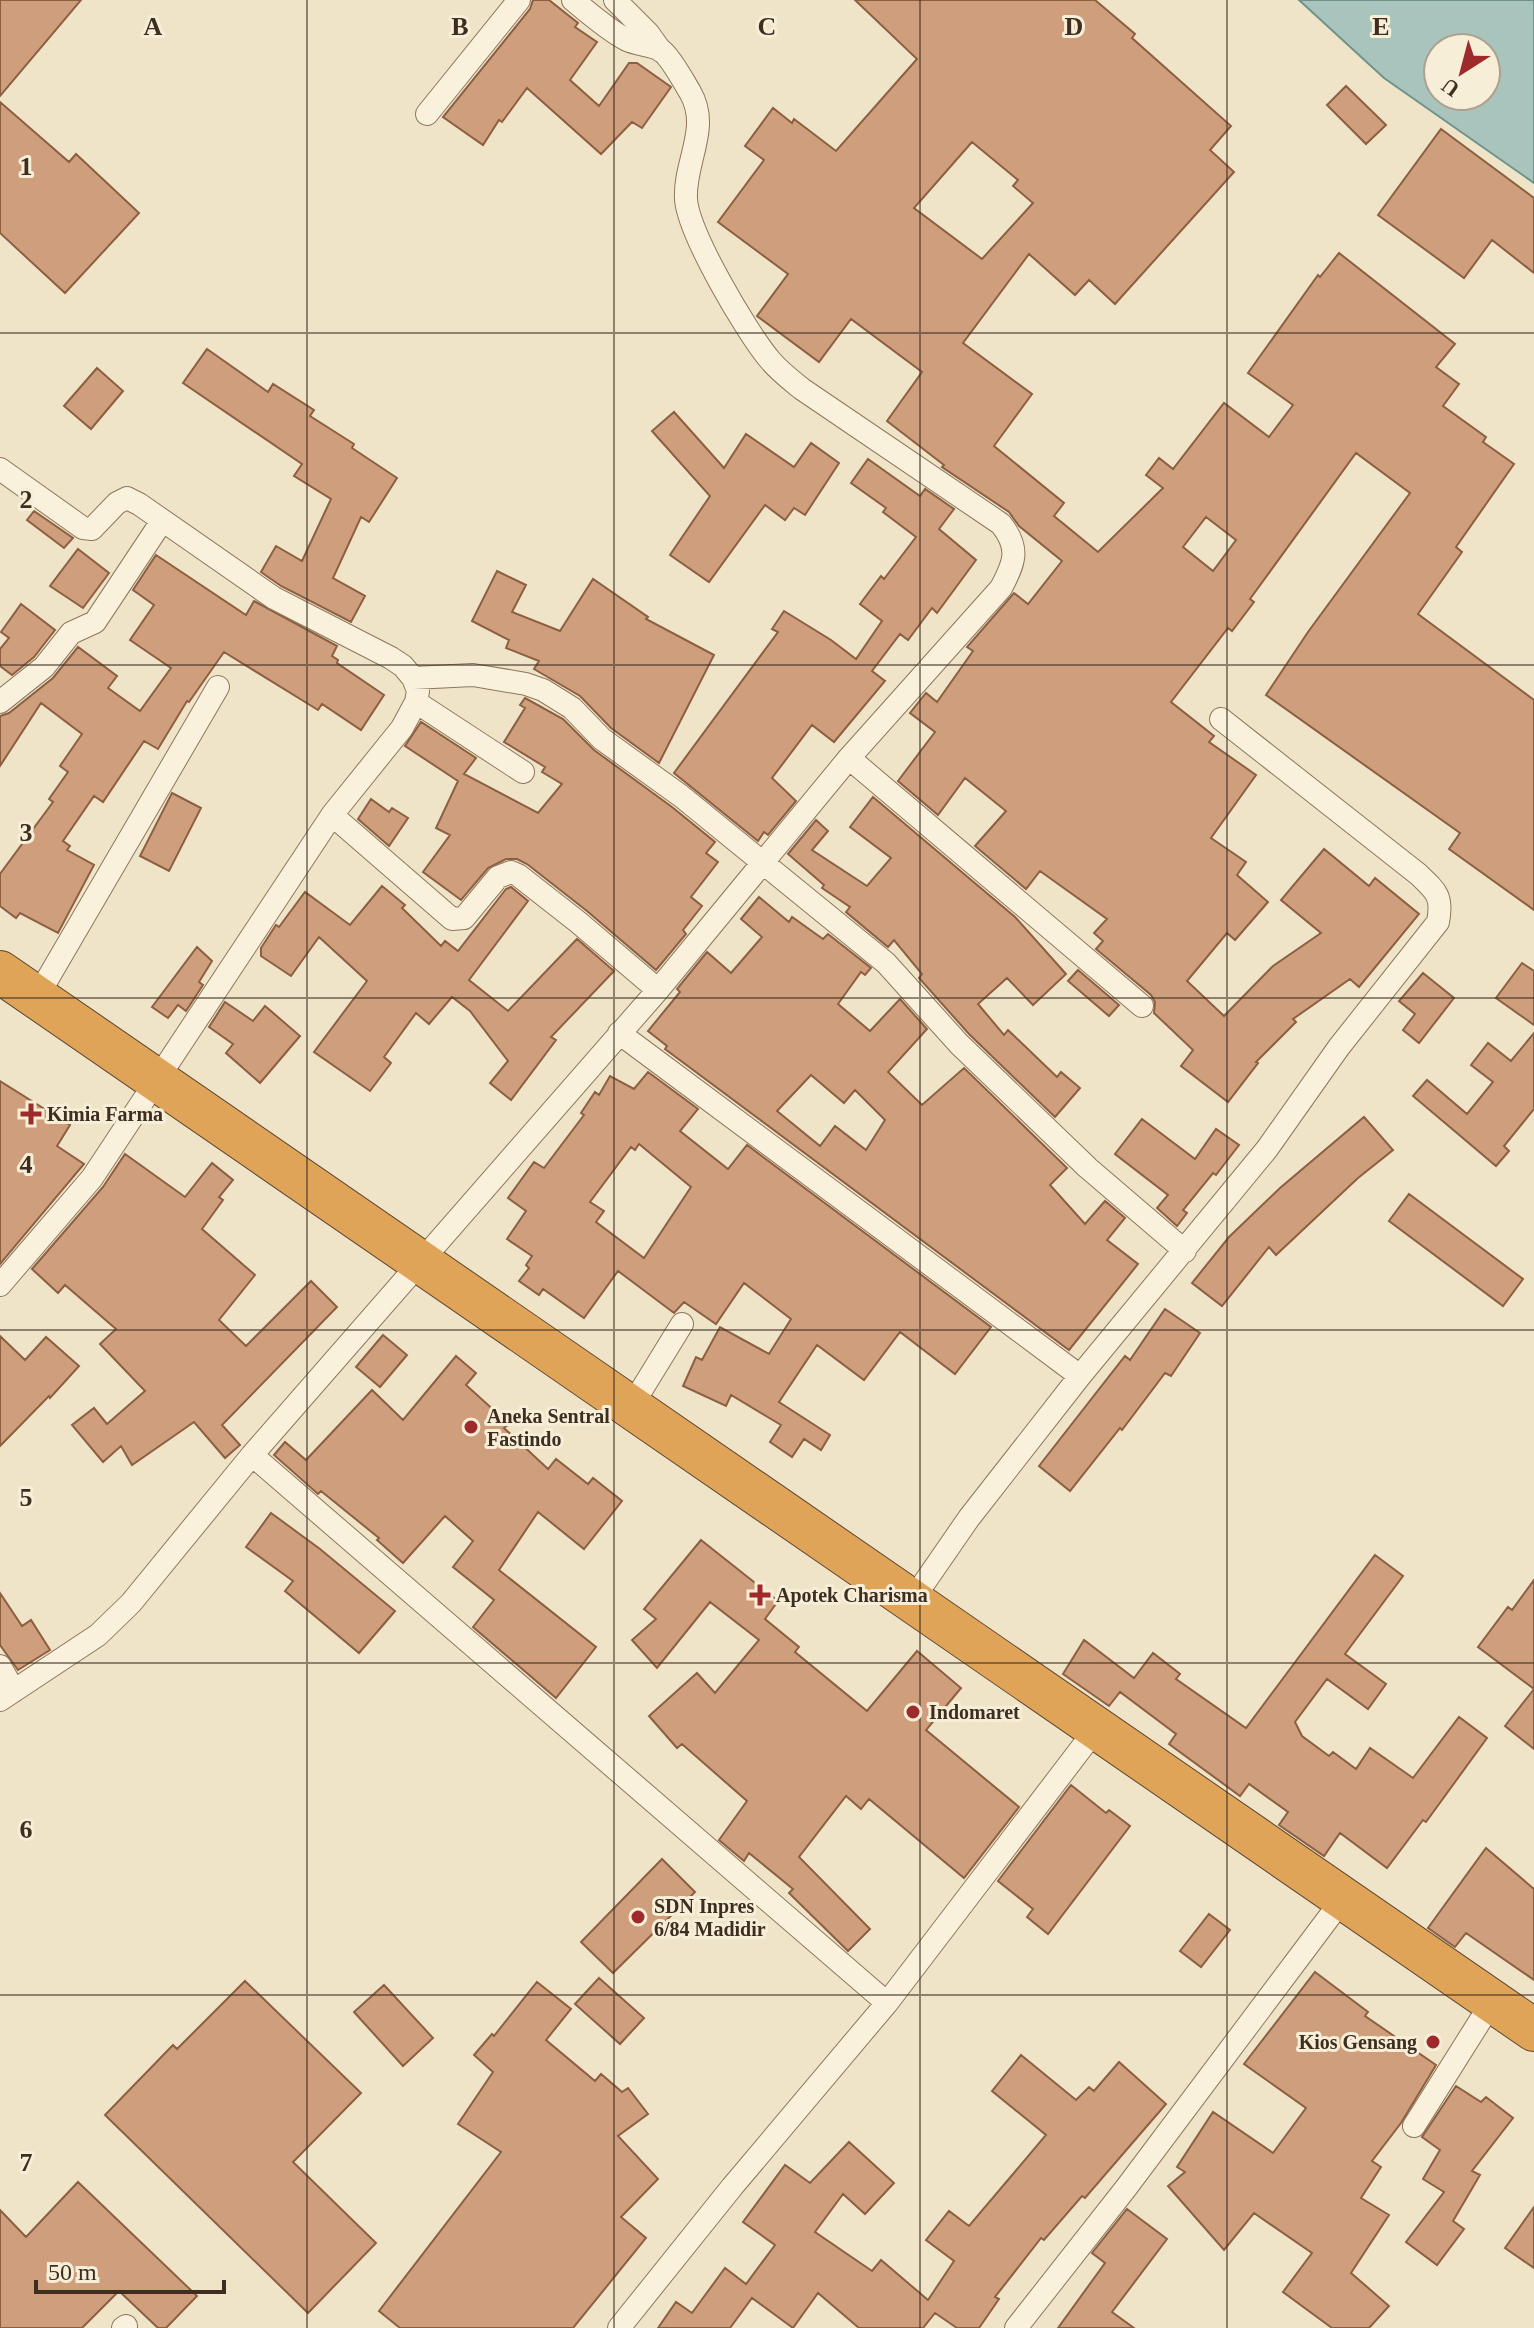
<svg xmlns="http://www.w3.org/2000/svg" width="1534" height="2328" font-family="Georgia,serif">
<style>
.water{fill:#a9c4bc;stroke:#6f938a;stroke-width:2;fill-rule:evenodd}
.building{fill:#cf9f7d;stroke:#8d5f41;stroke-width:2;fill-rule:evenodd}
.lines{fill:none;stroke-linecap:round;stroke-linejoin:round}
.street-casing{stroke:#8d765c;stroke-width:24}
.highway-casing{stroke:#5b4430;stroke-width:44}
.street{stroke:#faf1dc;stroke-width:22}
.highway{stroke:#e0a458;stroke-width:42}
.grid{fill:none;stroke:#3d2e20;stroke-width:2;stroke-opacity:0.55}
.poi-dot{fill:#9e2a2b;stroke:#f7eed8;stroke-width:3}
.labels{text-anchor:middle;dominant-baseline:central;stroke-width:6;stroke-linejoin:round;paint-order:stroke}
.poi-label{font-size:20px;font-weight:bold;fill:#3d2e20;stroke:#f7eed8;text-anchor:start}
.grid-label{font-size:26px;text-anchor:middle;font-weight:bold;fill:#3d2e20;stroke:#f7eed8;stroke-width:6;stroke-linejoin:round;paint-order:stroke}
</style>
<rect width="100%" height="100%" fill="#f0e4c8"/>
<!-- water -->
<path class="water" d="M1299 0H1534V183L1384 78ZM1438 48H1486V96H1438Z"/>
<!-- building -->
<path class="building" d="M0 0H81L0 96Z
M533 0H549L578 23 575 27 597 42 570 80 599 106 629 63H637L671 87 642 128 632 122 601 154 527 88 502 122 499 120 483 145 443 117 530 9Z
M855 0H1095L1135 34 1132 38 1231 126 1210 150 1234 172 1115 304 1089 280 1075 295 1029 254 963 343 1032 394 994 446 1064 503 1054 516 1098 552 1163 488 1146 475 1159 458 1173 469 1224 403 1269 437 1293 405 1248 373 1318 275 1320 277 1339 253 1455 344 1436 367 1459 384 1443 406 1486 437 1483 442 1514 464 1456 547 1462 552 1418 614 1534 700V910L1449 849 1460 833 1266 695 1308 632 1410 493 1356 453 1250 599 1254 602 1232 631 1228 628 1171 702 1214 736 1209 742 1256 775 1211 838 1246 862 1237 875 1268 902 1235 940 1227 933 1187 981 1224 1016 1273 966 1321 933 1281 900 1324 849 1369 886 1375 878 1419 914 1359 987 1350 979 1293 1019 1296 1022 1256 1062 1258 1063 1228 1102 1181 1066 1193 1050 1154 1013 1155 1002 1151 995 1096 949 1103 941 1094 933 1107 919 1040 871 1026 889 975 846 1006 811 965 778 938 815 898 781 935 732 910 713 926 693 937 702 973 651 967 647 1014 593 1028 604 1062 561 1019 526 1009 512 942 467 944 465 887 421 922 372 851 319 819 362 757 316 788 274 718 222 764 160 745 146 773 108 792 123 794 119 836 151 917 59ZM972 142 1018 180 1013 186 1033 203 982 259 914 208ZM1206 517 1236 540 1213 571 1183 547Z
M1346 86 1386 125 1366 144 1327 105Z
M0 102 69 162 76 154 139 213 65 293 0 233Z
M1441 129 1534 198V273L1492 240 1464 278 1378 215Z
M207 349 268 392 273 384 314 410 310 416 354 444 352 448 397 478 369 522 361 517 333 578 365 596 351 622 281 586 261 572 276 546 302 561 331 499 294 476 302 464 183 383Z
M97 368 123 391 91 429 64 406Z
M674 412 724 468 746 434 794 467 811 443 839 463 805 515 794 508 785 520 765 505 709 582 670 555 710 496 652 431Z
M868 459 920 496 925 489 954 509 939 529 976 560 937 613 932 608 908 640 900 634 872 671 885 681 834 742 812 725 772 778 796 801 768 835 764 832 758 841 674 773 778 632 772 629 784 611 831 640 856 659 882 621 860 604 881 576 884 579 916 537 883 512 886 508 851 483Z
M34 511 73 538 64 548 27 520Z
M78 549 109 573 83 608 50 586Z
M156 555 246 615 254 601 337 646 332 656 338 660 337 663 384 695 361 730 322 704 318 710 224 652 189 702 187 701 158 749 144 741 103 802 94 796 63 841 70 846 67 850 94 865 58 933 20 913 16 918 0 906V874L53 802 49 799 68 772 60 766 82 734 41 703 0 766V716L9 713 53 678 78 647 117 676 108 688 140 711 171 668 130 640 154 605 133 590Z
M497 571 526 585 512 612 560 631 593 579 648 617 646 619 714 655 659 763 611 728 580 696 534 669 539 661 506 648 509 640 472 621Z
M21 604 55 630 34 657 12 675 0 666V649L9 638 1 632Z
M525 698 563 719 594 750 672 807 715 842 706 853 718 862 691 897 702 906 683 930 686 934 656 970 587 911 527 864 517 859H506L488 868 461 900 423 872 450 835 436 828 458 781 405 746 421 722 476 758 464 774 538 813 562 784 542 772 545 767 504 742 525 708 520 705Z
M172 793 201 808 169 871 140 856Z
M873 797 1015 917 1066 974 1033 1005 1007 978 978 1004 1004 1035 1008 1030 1057 1077 1061 1072 1080 1088 1055 1117 969 1034 919 978 922 974 894 940 888 947 846 912 850 907 822 888 824 885 788 854 816 820 828 831 812 850 867 886 891 858 850 827Z
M371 799 389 812 392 808 408 818 389 846 358 819Z
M382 886 405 905 402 908 441 946 445 941 458 951 506 889 511 887 528 901 469 980 508 1011 577 939 614 971 551 1037 556 1040 511 1100 490 1083 508 1061 470 1011 452 997 429 1024 416 1013 384 1057 391 1063 370 1091 314 1052 367 981 319 937 291 976 261 956V948L276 925 279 927 305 892 350 925Z
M759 897 789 922 792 917 823 939 828 934 871 968 865 975 861 972 838 1004 870 1031 900 999 927 1029 888 1072 922 1105 964 1068 1067 1168 1050 1185 1085 1224 1105 1201 1125 1218 1107 1240 1138 1264 1069 1350 665 1049 667 1046 648 1031 680 992 677 989 707 952 731 973 762 937 741 919ZM811 1075 844 1103 855 1090 885 1120 866 1150 835 1126 820 1146 777 1111Z
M197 947 212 961 199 982 203 985 186 1011 178 1005 168 1018 152 1007Z
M1522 963 1534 971V1025L1496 998Z
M1078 970 1119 1005 1109 1016 1068 981Z
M1423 973 1454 998 1419 1043 1403 1030 1415 1014 1399 1001Z
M225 1002 253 1021 265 1006 300 1036 260 1083 226 1053 233 1044 209 1027Z
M1534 1033V1109L1504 1146 1509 1151 1496 1166 1413 1096 1427 1080 1467 1114 1493 1082 1471 1065 1488 1043 1511 1061Z
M648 1072 698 1109 680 1131 728 1169 747 1145 991 1327 955 1374 900 1332 864 1380 817 1345 779 1402 830 1435 821 1450 804 1439 792 1457 770 1442 781 1425 731 1395 726 1406 683 1386 696 1357 702 1360 720 1327 769 1354 791 1319 744 1283 716 1324 684 1302 674 1313 618 1271 584 1318 543 1289 539 1295 519 1281 529 1268 526 1265 532 1256 507 1239 526 1211 508 1198 534 1162 544 1168 584 1115 581 1113 595 1092 599 1095 610 1076 634 1089ZM639 1144 691 1187 644 1258 596 1222 604 1211 590 1202 631 1147 635 1150Z
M0 1081 70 1125 57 1146 84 1164 0 1264Z
M1364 1117 1393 1150 1358 1178 1276 1255 1269 1247 1222 1306 1192 1283 1229 1237 1280 1188Z
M1142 1119 1195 1159 1216 1129 1239 1145 1216 1175 1213 1173 1183 1210 1187 1213 1177 1226 1157 1208 1168 1195 1115 1154Z
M125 1154 185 1197 212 1163 233 1180 219 1197 223 1200 202 1229 255 1275 219 1320 246 1346 311 1281 337 1307 222 1425 240 1445 225 1458 194 1422 132 1465 121 1446 103 1462 72 1425 94 1408 107 1424 145 1391 100 1344 116 1329 65 1285 58 1293 32 1269 103 1187Z
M1409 1194 1523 1279 1503 1306 1389 1221Z
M1165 1309 1200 1333 1171 1376 1165 1373 1122 1430 1120 1428 1070 1491 1039 1466 1125 1356 1130 1360Z
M383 1335 407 1355 380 1387 356 1367Z
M0 1336 25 1360 46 1337 79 1366 50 1398 49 1396 0 1446Z
M456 1356 476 1373 466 1385 509 1424 504 1428 548 1469 556 1459 588 1484 593 1478 622 1501 584 1549 538 1512 499 1570 596 1647 556 1698 473 1627 494 1600 453 1567 473 1541 445 1516 403 1563 377 1540 379 1538 321 1491 318 1494 274 1455 285 1442 306 1460 372 1390 403 1420Z
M271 1513 320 1549 395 1611 359 1653 285 1591 293 1581 246 1547Z
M701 1540 778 1601 765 1619 799 1647 795 1652 867 1711 917 1651 961 1688 926 1730 1019 1807 964 1878 869 1799 861 1809 846 1796 799 1857 870 1929 848 1951 789 1893 793 1889 749 1853 744 1861 719 1840 747 1801 682 1744 677 1748 649 1716 697 1673 715 1693 759 1640 710 1602 657 1668 632 1640 656 1619 644 1609Z
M1375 1555 1403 1576 1345 1654 1386 1684 1368 1709 1327 1679 1295 1722 1302 1736 1329 1756 1333 1752 1356 1769 1370 1748 1413 1778 1459 1717 1487 1738 1426 1822 1423 1820 1387 1868 1340 1833 1324 1856 1279 1825 1288 1812 1249 1784 1240 1796 1169 1744 1176 1734 1120 1692 1109 1706 1063 1674 1084 1640 1134 1678 1153 1653 1180 1674 1176 1679 1246 1728Z
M1534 1580V1749L1505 1726 1534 1689 1478 1647 1508 1607 1512 1610Z
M0 1593 22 1626 31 1620 50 1650 18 1670 0 1645Z
M1071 1785 1106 1813 1109 1810 1130 1826 1048 1934 1027 1917 1033 1909 998 1881Z
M1486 1848 1534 1889V1980L1466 1933 1455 1947 1428 1928Z
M662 1859 695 1892 613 1973 581 1942Z
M1209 1914 1230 1930 1201 1967 1180 1951Z
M1315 1972 1368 2012 1365 2016 1436 2065 1401 2123 1372 2161 1381 2167 1361 2198 1389 2215 1351 2273 1389 2306 1369 2328H1332L1283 2292 1312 2253 1254 2213 1224 2250 1168 2186 1185 2172 1177 2167 1213 2112 1273 2153 1306 2108 1244 2064Z
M599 1978 644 2018 620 2044 575 2004Z
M245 1981 361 2093 293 2162 376 2243 308 2313 105 2115 173 2045 177 2049Z
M537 1982 571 2009 546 2040 595 2081 601 2074 622 2092 628 2088 648 2114 618 2136 658 2179 621 2217 646 2238 573 2328H400L379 2311 501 2152 458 2124 493 2072 474 2055 492 2034 494 2036Z
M384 1985 433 2038 403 2066 354 2012Z
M1021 2055 1076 2100 1089 2087 1094 2091 1119 2062 1166 2104 1085 2198 1082 2196 1044 2240 1041 2238 995 2297 999 2299 979 2328H957L935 2313 923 2328H859L818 2293 793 2328 752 2298 730 2328H658L676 2302 692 2313 725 2268 746 2284 775 2245 743 2222 785 2165 810 2183 849 2142 894 2183 865 2214 843 2194 815 2232 872 2271 881 2260 928 2300 954 2261 926 2240 949 2211 969 2226 1046 2135 992 2091Z
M1456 2086 1481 2102 1486 2097 1513 2118 1472 2171 1480 2175 1453 2221 1464 2229 1437 2265 1406 2242 1444 2192 1423 2179 1440 2150 1422 2137Z
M78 2182 197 2296 166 2328H158L119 2291 82 2328H0V2210L26 2237Z
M1534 2207V2268L1505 2248Z
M1127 2209 1167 2239 1112 2312 1134 2328H1058L1105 2263 1092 2253Z"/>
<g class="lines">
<!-- street casing -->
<g class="street-casing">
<path id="street" d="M615 0 648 33 661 51
M427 114 519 0
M0 469 83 528 92 529 117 503 127 498 139 504 274 598 391 658 403 666 413 678 418 691 416 702 402 728 332 815 92 1178 0 1285
M413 678 473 675 526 684 543 690 572 708 602 739 681 796 886 963 959 1044 1088 1168 1185 1251
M0 702 44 667 71 633 95 622 162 521
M416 702 523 772
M849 758 1142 1006
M332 815 452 919 464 918 498 877 511 872 518 875 578 922 658 990
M37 997 218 687
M619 1033 1080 1376
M631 1407 682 1324
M252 1455 887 2003
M911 1602 969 1518 1080 1376 1267 1149 1339 1047 1438 922C1443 896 1436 891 1418 874L1221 719
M0 1666 14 1691
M0 1700 98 1635 131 1603 252 1455 658 990 849 758 1001 588C1015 562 1020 548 1001 524L802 389C791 380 779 371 770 360 747 333 688 233 686 199 684 161 711 128 690 92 684 82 671 58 662 51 653 45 637 45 627 40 608 30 590 14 573 0
M1414 2126 1492 2002
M123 2328 126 2326
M619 2328 732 2187 887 2003 1096 1729
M1016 2328 1126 2188 1342 1900"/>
</g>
<!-- highway casing -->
<g class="highway-casing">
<path id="highway" d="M0 972 1534 2030"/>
</g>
<!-- street -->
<use href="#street" class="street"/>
<!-- highway -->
<use href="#highway" class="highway"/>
</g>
<!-- grid -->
<path class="grid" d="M307 0V2328M614 0V2328M920 0V2328M1227 0V2328M0 333H1534M0 665H1534M0 998H1534M0 1330H1534M0 1663H1534M0 1995H1534"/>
<!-- markers -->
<g class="poi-dot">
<path d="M27 1102h8v8h8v8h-8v8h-8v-8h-8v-8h8z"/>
<circle cx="471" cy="1427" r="8"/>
<path d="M756 1583h8v8h8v8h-8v8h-8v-8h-8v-8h8z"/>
<circle cx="913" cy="1712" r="8"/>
<circle cx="638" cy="1917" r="8"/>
<circle cx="1433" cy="2042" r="8"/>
</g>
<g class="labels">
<!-- poi labels -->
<g class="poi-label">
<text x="47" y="1114">Kimia Farma</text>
<text x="487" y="1416">Aneka Sentral<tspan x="487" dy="23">Fastindo</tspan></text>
<text x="776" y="1595">Apotek Charisma</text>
<text x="929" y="1712">Indomaret</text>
<text x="654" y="1906">SDN Inpres<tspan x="654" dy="23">6/84 Madidir</tspan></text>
<text x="1417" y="2042" text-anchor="end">Kios Gensang</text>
</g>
</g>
<g class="grid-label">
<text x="153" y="35">A</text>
<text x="460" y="35">B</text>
<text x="767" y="35">C</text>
<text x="1074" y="35">D</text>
<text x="1381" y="35">E</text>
<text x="26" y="175">1</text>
<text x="26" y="508">2</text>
<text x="26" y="841">3</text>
<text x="26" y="1173">4</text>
<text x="26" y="1506">5</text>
<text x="26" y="1838">6</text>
<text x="26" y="2171">7</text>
</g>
<!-- north arrow -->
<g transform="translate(1462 72) rotate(216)"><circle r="38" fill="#f7eed8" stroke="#ada18e" stroke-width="2"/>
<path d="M0-6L14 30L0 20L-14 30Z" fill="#9e2a2b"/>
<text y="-12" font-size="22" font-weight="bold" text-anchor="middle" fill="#3d2e20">U</text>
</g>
<!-- scale -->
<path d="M36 2280v12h188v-12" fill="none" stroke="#3d2e20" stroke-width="4"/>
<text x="48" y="2280" font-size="24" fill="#3d2e20" stroke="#f7eed8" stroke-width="6" paint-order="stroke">50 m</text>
</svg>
